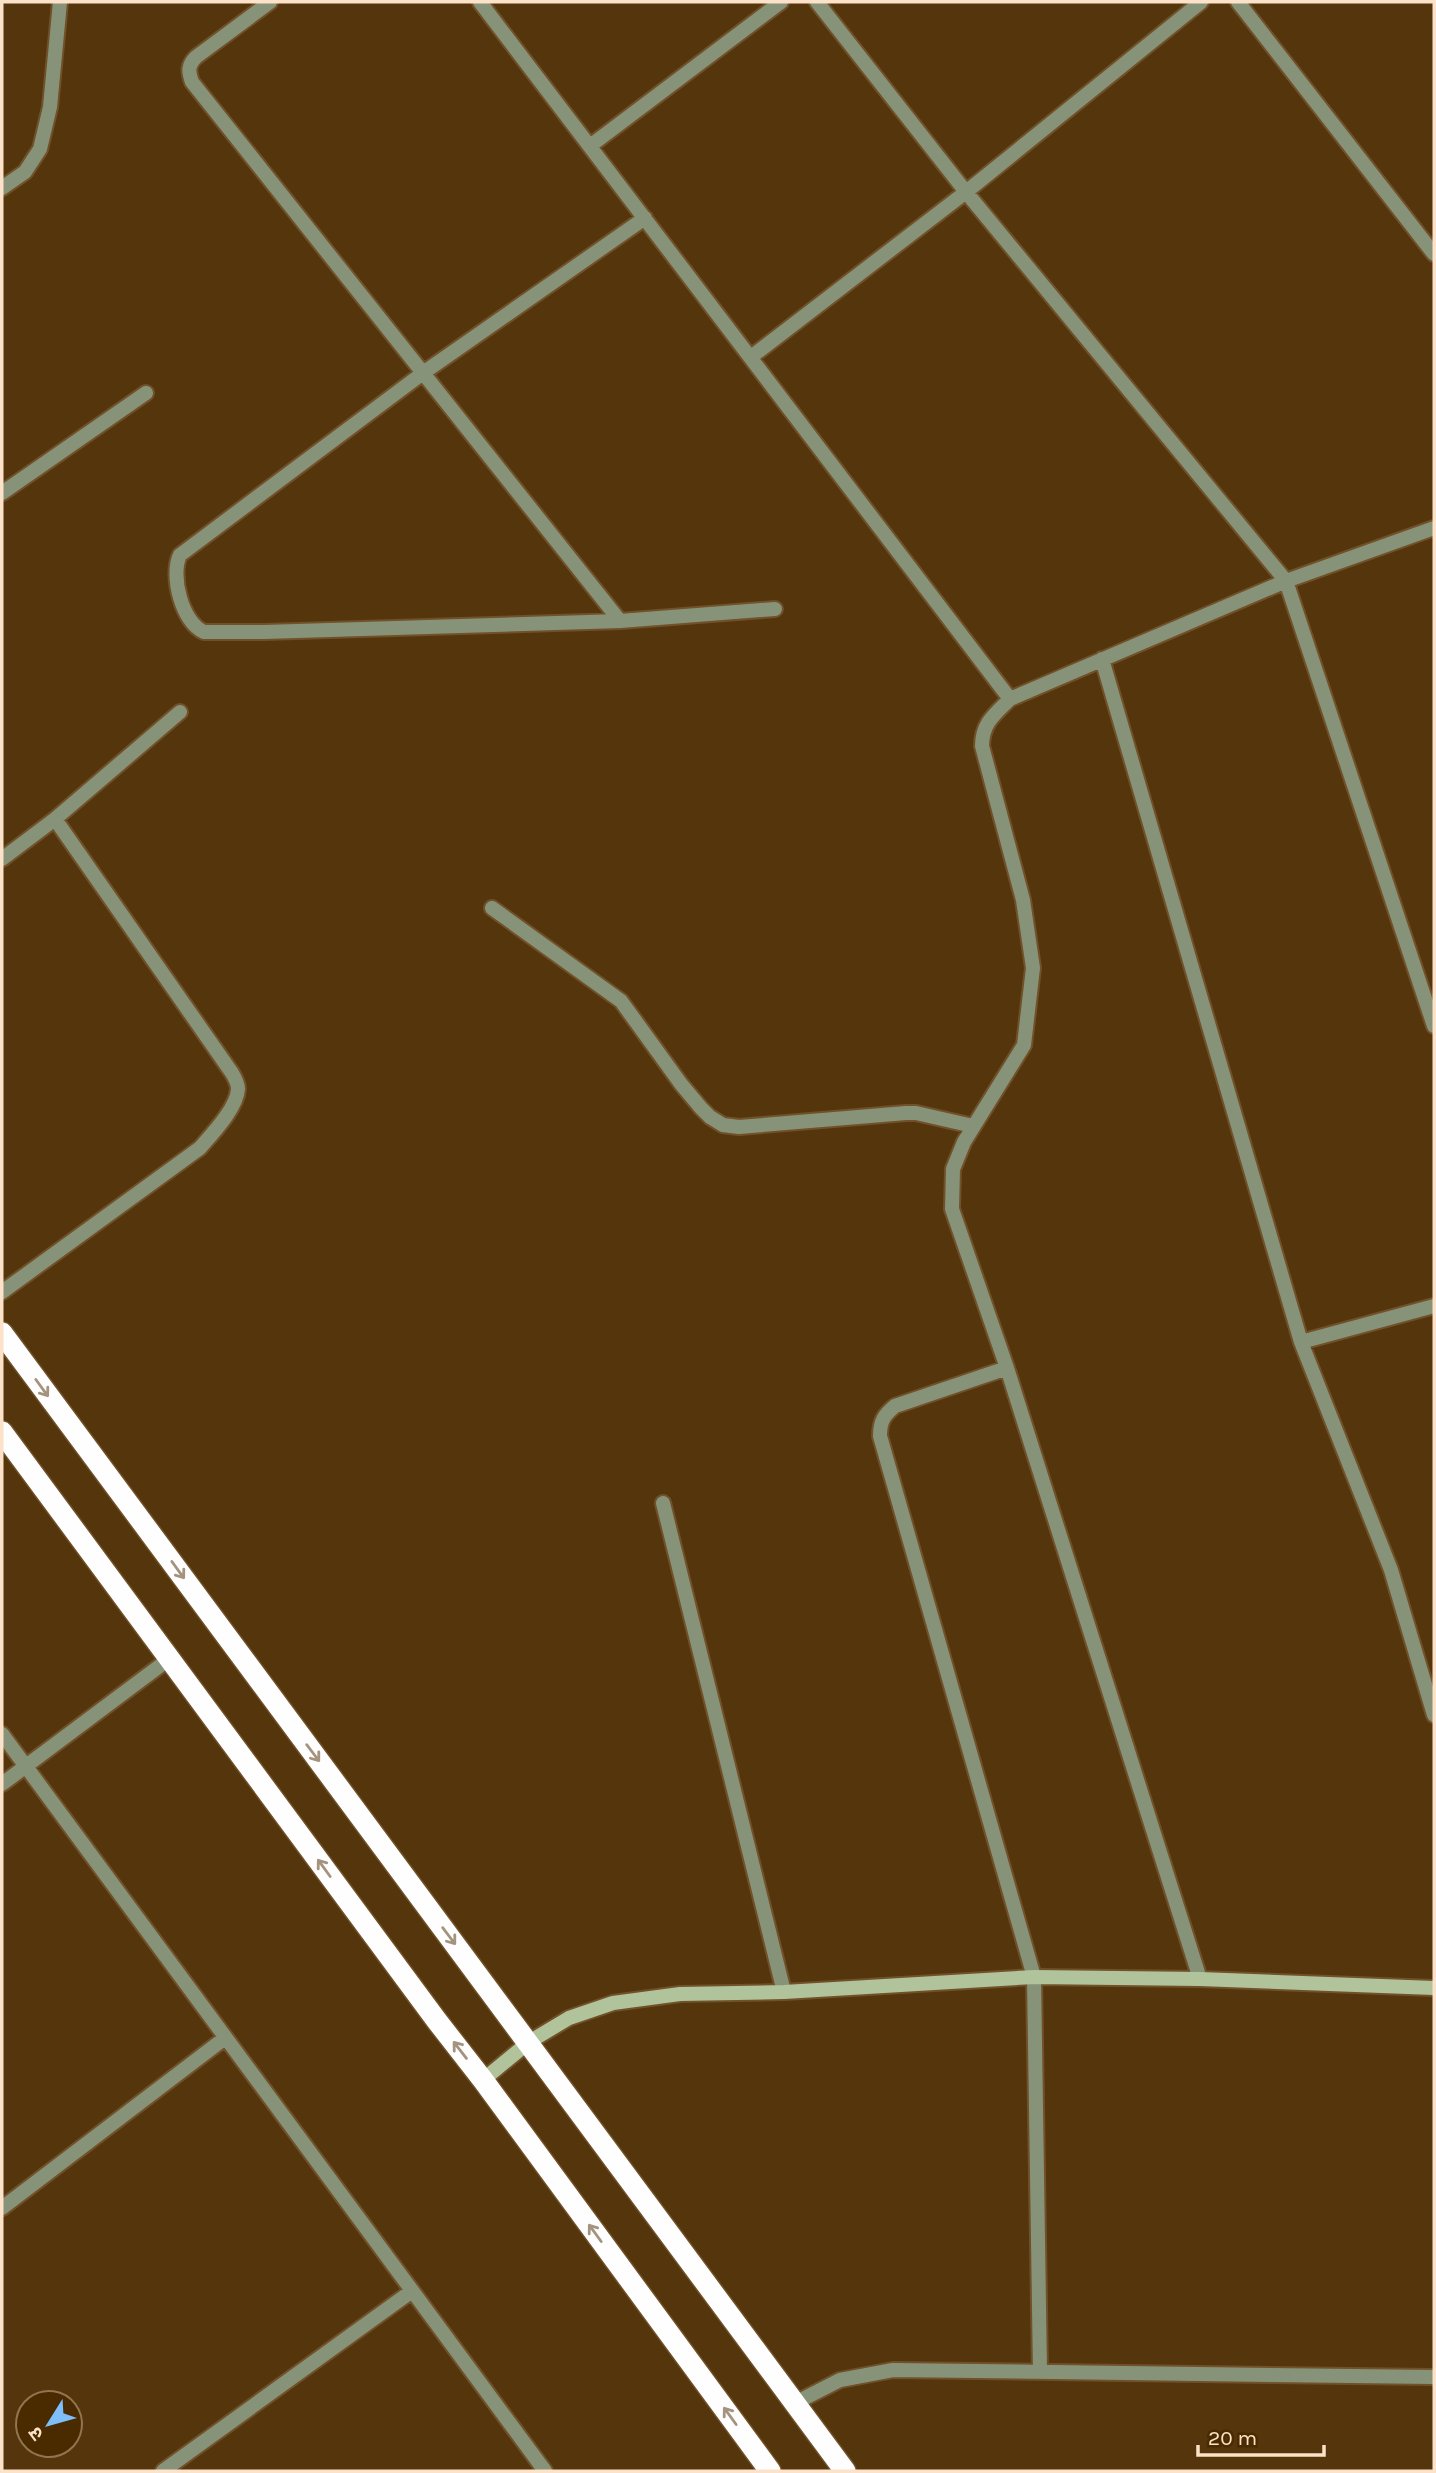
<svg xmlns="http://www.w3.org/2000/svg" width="1436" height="2473" font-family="Karla,'Noto Sans Devanagari',sans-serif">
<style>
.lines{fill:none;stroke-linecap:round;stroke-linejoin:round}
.street-casing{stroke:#70512a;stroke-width:18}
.secondary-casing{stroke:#70512a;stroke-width:18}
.highway-casing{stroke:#70512a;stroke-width:24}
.street{stroke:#879379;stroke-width:14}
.secondary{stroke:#b1c39a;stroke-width:14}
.highway{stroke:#fefefe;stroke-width:21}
.oneway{stroke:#a4947f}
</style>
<rect width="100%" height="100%" fill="#55350c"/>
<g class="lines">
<!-- street casing -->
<g class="street-casing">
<path id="street" d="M270 2 196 57C188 65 188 71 192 82L620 621
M480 2 1010 699
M817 2 966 192 1286 581 1434 1026
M1238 2 1434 254
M590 146 781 2
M2 188 25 172 40 149 50 107 60 2
M645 218 423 373 180 555C170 575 182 623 204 632H264L620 621 775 609
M751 357 966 192 1201 2
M2 493 146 393
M1102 659 1301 1342 1391 1570 1434 1715
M2 859 55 819 180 712
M492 908 621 1001 681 1084 701 1108 710 1117 723 1125 739 1127 906 1113H916L973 1126
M2 1292 200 1148C212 1134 237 1108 238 1089 238 1083 235 1078 232 1073L55 819
M1301 1342 1434 1306
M1007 1368 895 1406C884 1415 880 1421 880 1436L1034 1977 1040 2372
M663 1503 784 1992
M2 1734 545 2471
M2 1784 169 1659
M1200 1979 1007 1368 952 1209 953 1169 964 1142 1024 1045 1033 968 1023 900 982 746C982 723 995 714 1010 699L1286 581 1434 528
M2 2208 225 2038
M795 2403 840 2380 893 2370 1434 2377
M163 2471 412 2291"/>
</g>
<!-- secondary casing -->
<g class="secondary-casing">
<path id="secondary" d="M483 2080 529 2042 569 2018 613 2003 680 1994 784 1992 1034 1977 1200 1979 1434 1988"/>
</g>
<!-- highway casing -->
<g class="highway-casing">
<path id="highway" d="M2 1333 845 2471
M2 1432 437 2021 483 2080 770 2471"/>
</g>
<!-- street -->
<use href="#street" class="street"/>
<!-- secondary -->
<use href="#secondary" class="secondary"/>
<!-- highway -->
<use href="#highway" class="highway"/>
</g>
<!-- one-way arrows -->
<defs><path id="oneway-shaft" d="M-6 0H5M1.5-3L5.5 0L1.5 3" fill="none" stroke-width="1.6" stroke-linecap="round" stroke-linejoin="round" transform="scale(1.75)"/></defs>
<g class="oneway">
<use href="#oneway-shaft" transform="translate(42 1388) rotate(54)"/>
<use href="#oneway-shaft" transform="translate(178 1570) rotate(54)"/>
<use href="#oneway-shaft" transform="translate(313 1753) rotate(53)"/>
<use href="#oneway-shaft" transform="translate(324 1868) rotate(-126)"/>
<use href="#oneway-shaft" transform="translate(449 1936) rotate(53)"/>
<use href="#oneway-shaft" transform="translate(460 2050) rotate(-128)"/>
<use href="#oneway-shaft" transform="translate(595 2233) rotate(-126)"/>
<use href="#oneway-shaft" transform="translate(730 2416) rotate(-126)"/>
</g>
<!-- border -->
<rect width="1436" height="2473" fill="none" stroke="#fbe2c8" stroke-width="7"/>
<!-- north arrow -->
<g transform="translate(49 2424) rotate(233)"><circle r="33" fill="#4a2b00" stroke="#917450" stroke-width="2"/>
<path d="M0-5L12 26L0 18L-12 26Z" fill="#7ebef9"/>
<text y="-10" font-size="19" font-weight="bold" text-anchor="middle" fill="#fbe2c8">उ</text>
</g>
<!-- scale -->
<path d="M1198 2445v10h126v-10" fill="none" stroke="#fbe2c8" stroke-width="3.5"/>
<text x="1208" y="2445" font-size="21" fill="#fbe2c8" stroke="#4a2b00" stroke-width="5" paint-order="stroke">20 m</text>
</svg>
